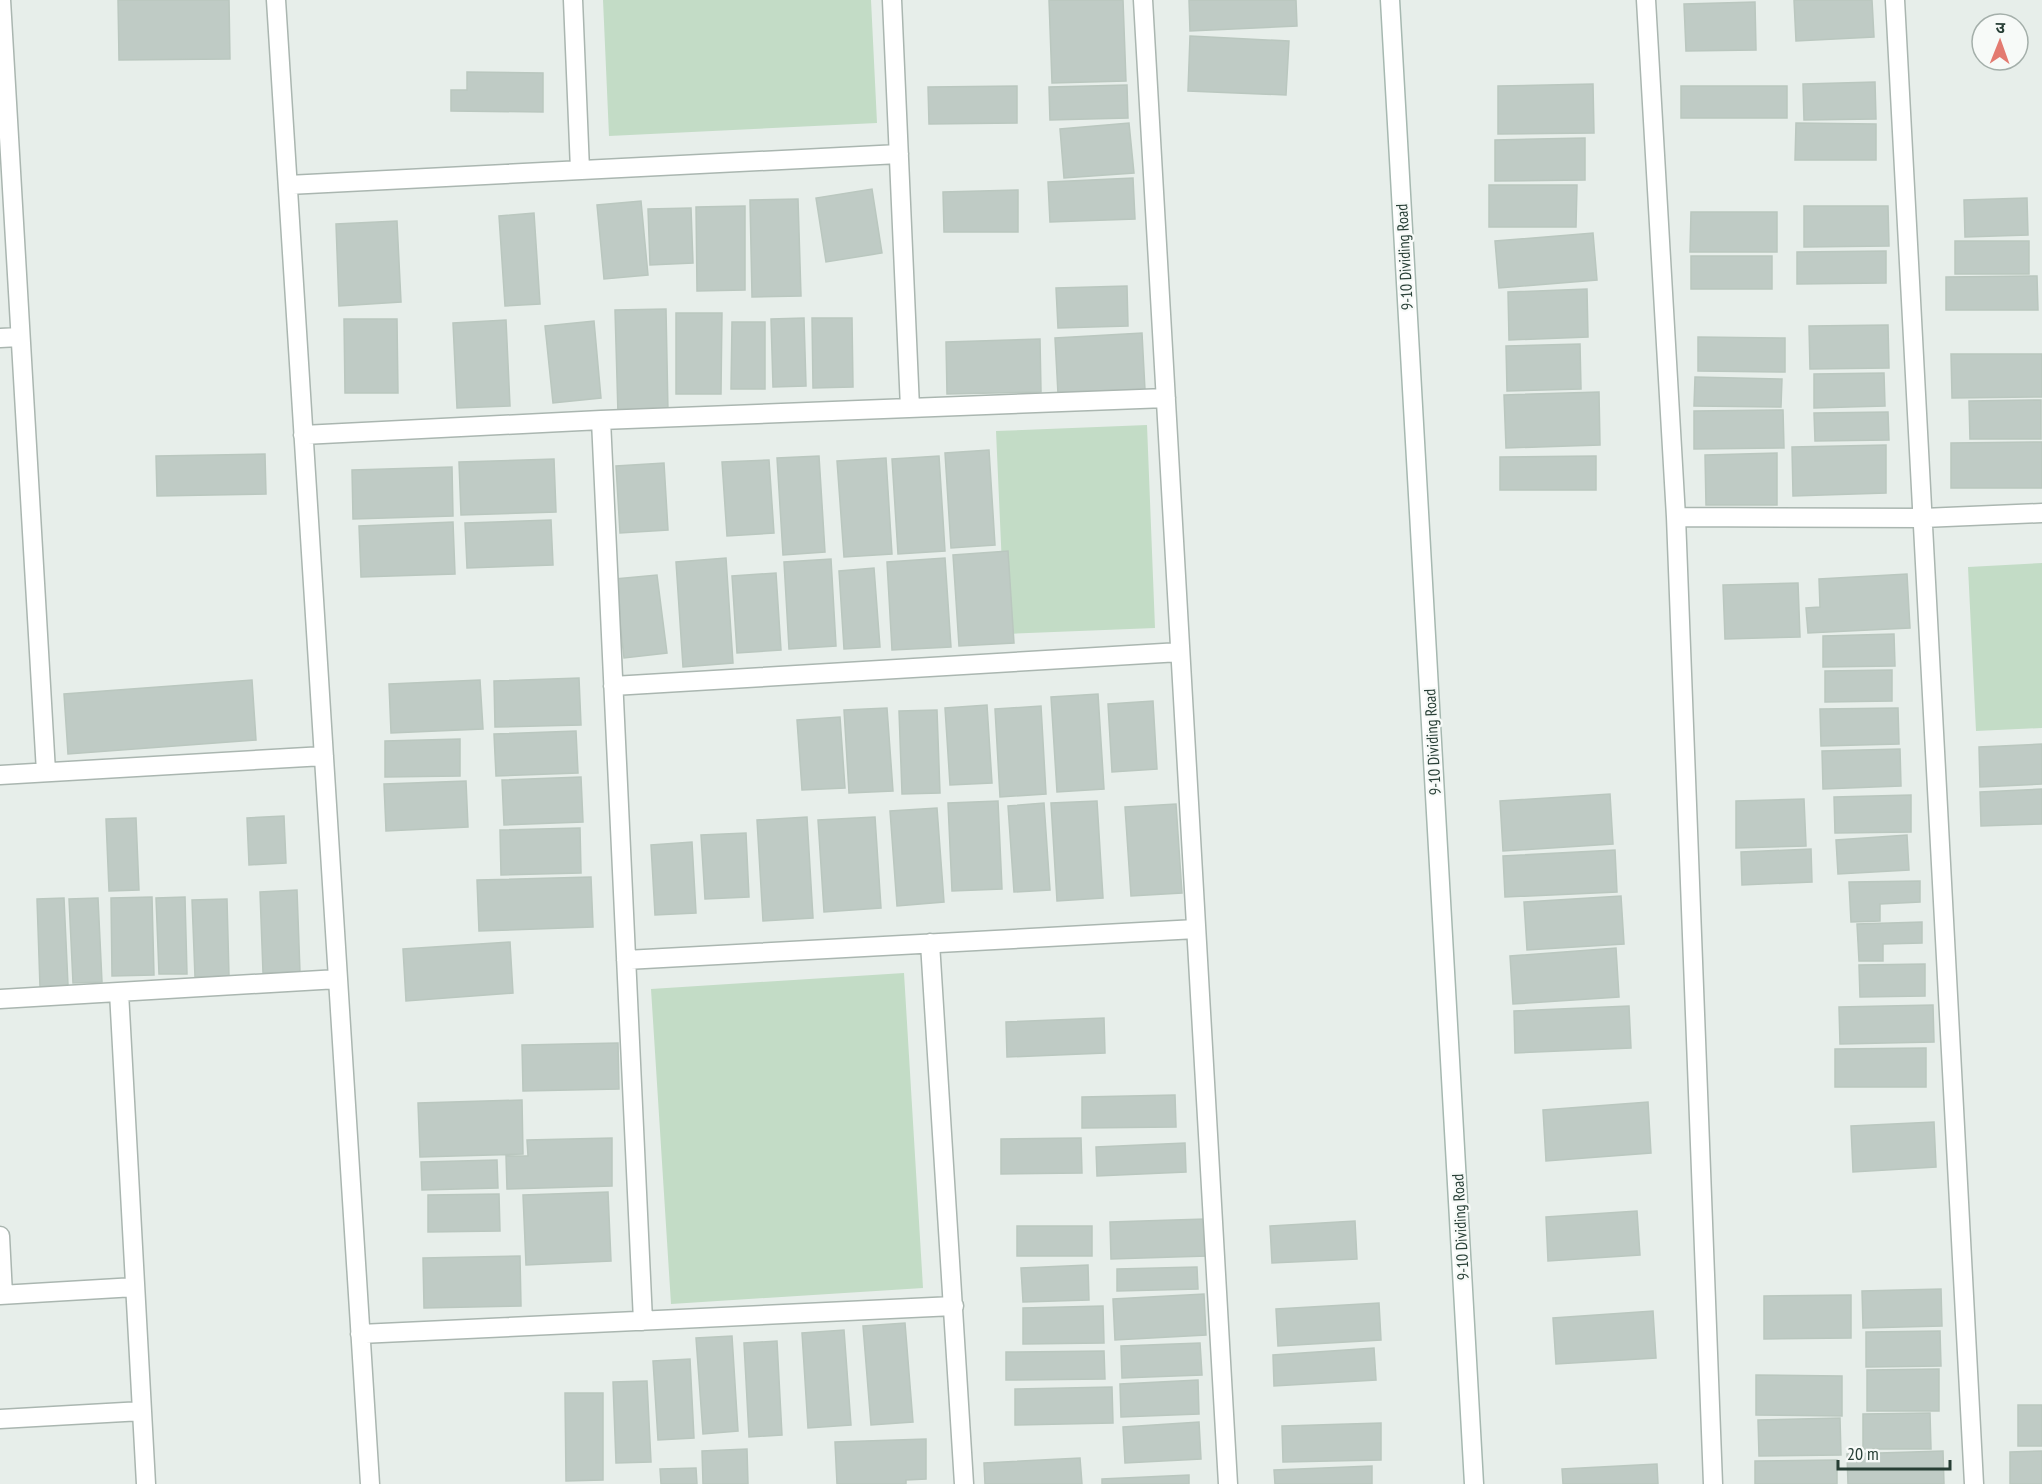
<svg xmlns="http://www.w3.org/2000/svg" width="2042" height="1484" font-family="'PT Sans Narrow','Noto Sans Devanagari',sans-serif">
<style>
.green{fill:#c3dcc6}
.building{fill:#bfcbc5;stroke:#bac7bf;stroke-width:1.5}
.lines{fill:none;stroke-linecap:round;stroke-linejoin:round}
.street-casing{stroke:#aab6b0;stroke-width:21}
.secondary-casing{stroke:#a6b8b0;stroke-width:21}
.street{stroke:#fff;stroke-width:18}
.secondary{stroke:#fff;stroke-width:18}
.labels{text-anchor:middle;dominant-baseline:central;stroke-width:4.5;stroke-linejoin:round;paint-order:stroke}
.street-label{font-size:16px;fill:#273e35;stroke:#f7faf8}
</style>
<rect width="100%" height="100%" fill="#e7eeea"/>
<!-- green -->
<path class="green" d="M603 0H871L877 123 609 136Z
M1147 425 1155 628 1005 634 996 431Z
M2042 563V728L1976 731 1968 567Z
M904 973 923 1288 671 1304 651 989Z"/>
<!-- building -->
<path class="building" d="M118 0H229L230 59 119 60Z
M1049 0H1123L1126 81 1052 83Z
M1189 0H1296L1297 26 1190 31Z
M1794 0H1872L1874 37 1796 41Z
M1755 2 1756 50 1686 51 1684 4Z
M1190 36 1289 41 1286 95 1188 91Z
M467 72 543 73V112L451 111V90H467Z
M1875 82 1876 119 1804 120 1803 84Z
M1593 84 1594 133 1498 134V86Z
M1127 85 1128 118 1050 120 1049 87Z
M1017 86V123L929 124 928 87Z
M1681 86H1787V118H1681Z
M1129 123 1134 173 1064 178 1060 129Z
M1796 123 1876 124V160H1795Z
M1585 138V180L1495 181V140Z
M1133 178 1135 219 1050 222 1048 182Z
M1489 185H1577L1576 227H1489Z
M872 189 882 253 826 262 816 198Z
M1018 190V232H944L943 192Z
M2027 198 2028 235 1965 237 1964 200Z
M798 199 801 296 752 297 750 200Z
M641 201 648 275 604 279 597 205Z
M745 206V290L697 291 696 207Z
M1804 206H1888L1889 246 1804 247Z
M691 208 693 263 650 265 648 209Z
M1691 212H1777V252H1690Z
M534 213 540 304 505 306 499 216Z
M397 221 401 302 339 306 336 224Z
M1593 233 1597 280 1499 288 1495 241Z
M1955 241H2029V274H1955Z
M1886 251V283L1797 284V252Z
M1691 256H1772V289H1691Z
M2037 276 2038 310H1946V277Z
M1127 286 1128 326 1058 328 1056 288Z
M1587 289 1588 337 1509 340 1508 292Z
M666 309 668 412 618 414 615 310Z
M676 313H722L721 394H676Z
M804 318 806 386 773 387 771 319Z
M812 318H852L853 387 813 388Z
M344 319H397L398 393H345Z
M506 320 510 406 457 408 453 323Z
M594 321 601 398 553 403 545 326Z
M732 322H765V389H731Z
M1888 325 1889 368 1810 369 1809 326Z
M1142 333 1145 390 1058 394 1055 338Z
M1698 337 1785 338V372L1698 371Z
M1040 339 1041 392 947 394 946 342Z
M1580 344 1581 389 1507 391 1506 346Z
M1951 354H2042V397L1952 398Z
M1884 373 1885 406 1814 408V374Z
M1695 377 1782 379 1781 407 1694 406Z
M1599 392 1600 445 1506 448 1504 395Z
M2041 400V439H1970L1969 401Z
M1783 410 1784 448 1694 449V411Z
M1888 412 1889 440 1815 441 1814 413Z
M2042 442V488H1951V443Z
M1886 445V493L1793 496 1792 447Z
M989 450 995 545 951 548 945 453Z
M1777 453V505H1706L1705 455Z
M265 454 266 494 157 496 156 456Z
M819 456 825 552 783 555 777 458Z
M939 456 945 551 898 554 892 459Z
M1596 456V490H1500V457Z
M886 458 892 554 844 557 837 461Z
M554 459 556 512 461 515 459 462Z
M769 460 774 533 727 536 722 462Z
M664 463 668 530 620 533 616 466Z
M452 467 453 516 353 519 352 470Z
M551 520 553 565 467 568 465 523Z
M453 522 455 574 361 577 359 526Z
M1008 551 1014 643 959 646 953 555Z
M726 558 733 663 683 667 676 562Z
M945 558 951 647 892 650 887 562Z
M831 559 836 646 789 649 784 562Z
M874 568 880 647 844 649 839 571Z
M776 573 781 650 737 653 732 576Z
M1907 574 1910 628 1808 633 1806 608 1820 607 1819 579Z
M657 575 667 653 624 658 615 579Z
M1798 583 1800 637 1725 639 1723 585Z
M1894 634 1895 666 1823 667V636Z
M1892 670V701L1825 702V671Z
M579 678 581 725 495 727 494 681Z
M252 680 256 740 68 754 64 694Z
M480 680 483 729 391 733 389 684Z
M1098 694 1104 789 1057 792 1051 697Z
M1153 701 1157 769 1112 772 1108 704Z
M987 705 992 783 950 785 945 708Z
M1041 706 1046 794 1000 797 995 709Z
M887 708 893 791 849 793 844 710Z
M1898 708 1899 744 1821 746 1820 709Z
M937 710 940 793 902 794 899 711Z
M840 717 845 788 802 790 797 720Z
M576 731 578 773 496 776 494 734Z
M460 739V776L385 777V741Z
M2042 744V784L1980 787 1979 747Z
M1900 749 1901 786 1823 789 1822 751Z
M581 777 583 822 504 825 502 780Z
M466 781 468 827 386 831 384 784Z
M2042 789V824L1981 826 1980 792Z
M1610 794 1613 844 1503 851 1500 801Z
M1911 795V832L1835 833 1834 797Z
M1804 799 1806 846 1736 848V801Z
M998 801 1002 889 952 891 948 803Z
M1097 801 1103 898 1057 901 1051 803Z
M1044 803 1050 890 1014 892 1008 806Z
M1176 804 1182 893 1131 896 1125 807Z
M937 808 944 902 897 906 890 811Z
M284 816 286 863 249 865 247 818Z
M807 817 813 918 763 921 757 820Z
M875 817 881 908 824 912 818 820Z
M136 818 139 890 109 891 106 819Z
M580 828 581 873 501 875 500 830Z
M746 833 749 897 705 899 701 835Z
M1907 835 1909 870 1838 874 1836 840Z
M692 842 696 913 655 915 651 845Z
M1811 849 1812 882 1742 885 1741 852Z
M1615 850 1617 892 1505 897 1503 856Z
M591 877 593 927 479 931 477 880Z
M1920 881V902L1880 904V921L1851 922 1849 882Z
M297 890 300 972 263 973 260 892Z
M1621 896 1624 944 1527 950 1524 902Z
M152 897 154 975 112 976 111 898Z
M185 897 187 974H159L156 898Z
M64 898 68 985 40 987 37 899Z
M98 898 102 982 73 983 69 899Z
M227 899 229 976 195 977 192 900Z
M1922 922V943L1883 944V961H1859L1857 924Z
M510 942 513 993 406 1001 403 949Z
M1616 948 1619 997 1513 1004 1510 956Z
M1925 964V996L1860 997 1859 965Z
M1933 1005 1934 1042 1840 1044 1839 1007Z
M1629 1006 1631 1048 1515 1053 1514 1011Z
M1104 1018 1105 1053 1007 1057 1006 1022Z
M618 1043 619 1089 523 1091 522 1045Z
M1926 1048V1087H1835V1049Z
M1175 1095 1176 1127 1082 1128V1097Z
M522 1100 523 1154 420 1157 418 1103Z
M1648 1102 1651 1153 1546 1161 1543 1110Z
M1934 1122 1936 1167 1853 1172 1851 1126Z
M612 1138V1186L507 1189 506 1156H528L527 1140Z
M1081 1138 1082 1173 1001 1174V1139Z
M1185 1143 1186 1172 1097 1176 1096 1147Z
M497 1160 498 1188 422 1190 421 1162Z
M608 1192 611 1261 526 1265 523 1195Z
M499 1194 500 1231 428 1232V1195Z
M1637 1211 1640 1255 1548 1261 1546 1217Z
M1205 1219 1207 1256 1111 1259 1110 1222Z
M1355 1221 1357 1259 1272 1263 1270 1226Z
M1017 1226H1092V1256H1017Z
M520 1256 521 1306 424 1308 423 1258Z
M1088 1265 1089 1300 1023 1302 1021 1268Z
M1197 1267 1198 1289 1117 1291V1269Z
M1941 1289 1942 1326 1863 1328 1862 1291Z
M1204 1294 1206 1335 1115 1340 1113 1299Z
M1851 1295V1338L1764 1339V1296Z
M1379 1303 1381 1340 1278 1346 1276 1309Z
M1103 1306 1104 1343 1023 1344V1308Z
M1653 1311 1656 1358 1556 1364 1553 1318Z
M905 1323 913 1422 871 1425 863 1326Z
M844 1330 851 1425 808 1428 802 1333Z
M1940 1331 1941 1366 1866 1367V1332Z
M732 1336 738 1431 703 1434 696 1338Z
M777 1341 782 1435 749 1437 744 1343Z
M1200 1343 1202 1375 1122 1378 1121 1346Z
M1374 1348 1376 1380 1274 1386 1273 1355Z
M1104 1351 1105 1379 1006 1380V1352Z
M690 1359 694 1438 658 1440 653 1361Z
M1939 1369V1411H1867V1370Z
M1756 1375 1842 1376V1416L1756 1415Z
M1198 1380 1199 1414 1121 1417 1120 1384Z
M647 1381 651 1462 616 1463 613 1382Z
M1112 1387 1113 1423 1015 1425V1389Z
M565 1393H603V1480L566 1481Z
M2018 1405H2042V1446H2018Z
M1930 1413 1931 1449H1863V1414Z
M1840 1418 1841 1455 1759 1456 1758 1420Z
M1199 1422 1201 1459 1125 1463 1123 1427Z
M1381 1423V1460L1283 1462 1282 1426Z
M926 1439V1479L906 1480V1484H837L835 1442Z
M747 1449 748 1484H703L702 1451Z
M1943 1451 1944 1484H1848L1847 1454Z
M2042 1451V1484H2010V1452Z
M1080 1458 1082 1484H985L984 1463Z
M1837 1460V1484H1755V1461Z
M1657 1464 1658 1484H1563L1562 1469Z
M1372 1466V1484H1275L1274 1470Z
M696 1468 697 1484H661L660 1469Z
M1189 1475V1484H1102V1479Z"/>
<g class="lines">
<!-- street casing -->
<g class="street-casing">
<path id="street" d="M1 0 46 772
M276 0 370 1484
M573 0 580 170
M892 0 910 408
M1143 0 1228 1484
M1646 0 1676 517 1713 1484
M1895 0 1974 1484
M288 185 899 154
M0 338 20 337
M601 420 643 1321
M303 435 601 420 1166 398
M1676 517 1923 518 2042 513
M613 686 1180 652
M0 775 324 756
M930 943 964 1484
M626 960 1196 929
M119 992 146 1484
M0 999 338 979
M0 1236 3 1295
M0 1295 135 1287
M360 1334 954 1306
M0 1419 142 1411"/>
</g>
<!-- secondary casing -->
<g class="secondary-casing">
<path id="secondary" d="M1390 0 1474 1484"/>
</g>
<!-- street -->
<use href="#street" class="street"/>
<!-- secondary -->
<use href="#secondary" class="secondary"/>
</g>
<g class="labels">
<!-- street labels -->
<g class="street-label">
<text transform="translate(1404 257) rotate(-93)">9-10 Dividing Road</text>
<text transform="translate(1432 742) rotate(-93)">9-10 Dividing Road</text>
<text transform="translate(1460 1227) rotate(-93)">9-10 Dividing Road</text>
</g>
</g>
<!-- north arrow -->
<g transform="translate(2000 42) rotate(1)"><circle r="28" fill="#f7faf8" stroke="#a4afaa" stroke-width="1.5"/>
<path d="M0-4.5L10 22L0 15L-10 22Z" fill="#e37a70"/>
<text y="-9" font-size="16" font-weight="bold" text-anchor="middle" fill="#273e35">उ</text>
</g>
<!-- scale -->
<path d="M1838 1460v9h112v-9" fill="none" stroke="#273e35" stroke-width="3"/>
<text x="1847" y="1460" font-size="18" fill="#273e35" stroke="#f7faf8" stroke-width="4.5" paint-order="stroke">20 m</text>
</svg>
